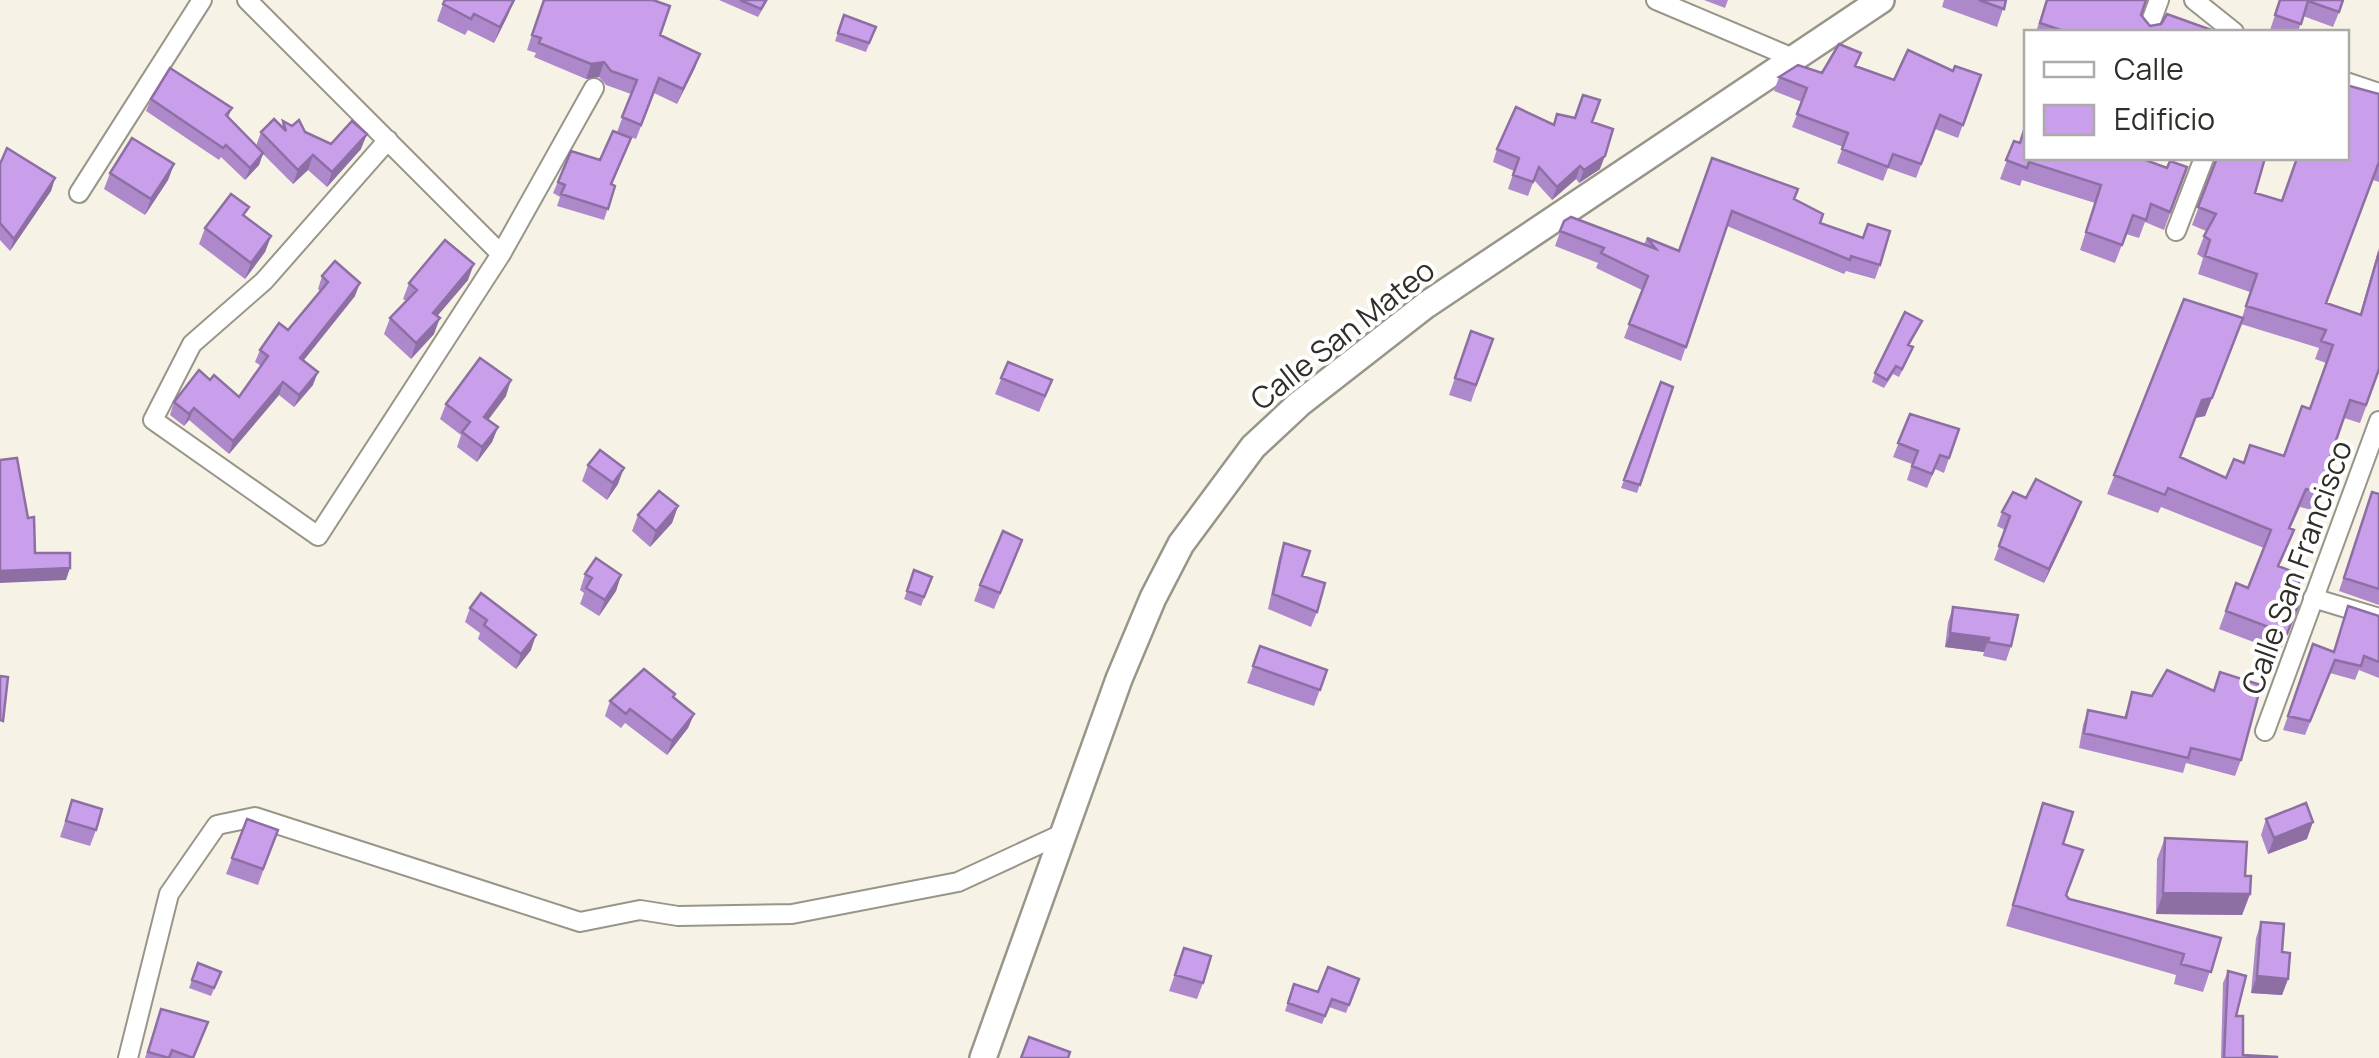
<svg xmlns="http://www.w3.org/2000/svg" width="2379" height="1058" font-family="Manrope,sans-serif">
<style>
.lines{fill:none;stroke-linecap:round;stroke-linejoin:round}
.street-casing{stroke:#989589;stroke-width:22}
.secondary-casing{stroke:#989589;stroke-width:30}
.street{stroke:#fff;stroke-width:18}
.secondary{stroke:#fff;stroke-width:25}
.wall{fill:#ad88ca;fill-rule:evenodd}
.shaded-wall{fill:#8d6fa4}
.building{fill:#c99eeb;stroke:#8d6fa4;stroke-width:2.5}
.labels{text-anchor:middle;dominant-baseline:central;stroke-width:8;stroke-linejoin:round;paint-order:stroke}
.street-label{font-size:30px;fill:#2f2e29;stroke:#fff}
</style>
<rect width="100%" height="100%" fill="#f6f3e6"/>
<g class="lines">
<!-- street casing -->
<g class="street-casing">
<path id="street" d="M247 0 501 254 318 536 153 420 192 344 264 281 388 140
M1656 0 1793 58
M2194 0 2234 32
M2147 32 2159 0
M2346 82 2379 93
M79 193 202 0
M2176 231 2204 158
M501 254 594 88
M2313 598 2379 618
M2265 731 2379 421
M128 1058 169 894 217 825 255 817 580 922 640 910 678 916 792 914 958 882 1064 833"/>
</g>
<!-- secondary casing -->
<g class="secondary-casing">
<path id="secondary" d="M983 1058 1119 679 1153 598 1181 544 1253 447 1299 404 1426 305 1881 0"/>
</g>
<!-- street -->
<use href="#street" class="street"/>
<!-- secondary -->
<use href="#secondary" class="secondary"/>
</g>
<!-- wall -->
<path class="wall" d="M543 0 660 35 700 54 677 104 654 93 636 139 617 132 631 94 606 85 599 77 586 79 534 57 536 53 527 50Z
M719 0H768L758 17Z
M1704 0H1728L1725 8Z
M1944 0H2006L1997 27 1942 7Z
M2046 0H2146L2141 15 2150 26 2217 32H2036Z
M2280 0H2344L2333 27 2303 16 2298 32H2278L2270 30Z
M443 4 508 15 494 43 468 30 465 35 437 21Z
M844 15 876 27 866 52 835 41Z
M1856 66 1894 80 1953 71 1981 75 1958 138 1935 129 1916 178 1888 168 1883 181 1837 163 1843 147 1792 127 1802 102 1774 91 1779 77 1822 73Z
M2379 94V182L2373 180 2326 303 2360 314 2379 248V372L2360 423 2344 418 2312 510 2300 507 2290 529 2294 530 2279 566 2292 604 2298 606 2280 652 2219 629 2236 583 2248 588 2264 548 2161 507 2158 513 2107 494 2184 299 2242 318 2250 292 2198 274 2203 258 2197 254 2206 231 2192 225 2217 158 2255 193 2282 201ZM2241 324 2319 348 2315 359 2326 363 2310 409 2284 456 2226 478 2180 457 2195 418 2205 416Z
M151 99 232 108 228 118 256 146 261 132 282 126 283 121 331 144 361 149 327 187 308 170 293 184 263 154 259 165 245 180 221 157 219 160 146 111Z
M1557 114 1592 122 1600 169 1579 183 1576 179 1552 200 1534 180 1528 196 1508 189 1514 171 1493 162 1497 149 1553 124Z
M631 138 612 185 615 186 604 220 557 206 560 197 553 193 571 151 600 160Z
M2014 141 2167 168 2187 167 2164 230 2145 222 2139 238 2126 234 2115 263 2080 250 2095 203 2022 180 2020 186 2000 179Z
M1712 158 1794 199 1820 223 1862 238 1868 224 1880 265 1875 279 1846 271 1844 274 1727 226 1681 361 1624 338 1642 290 1596 268 1598 263 1555 246 1564 221 1644 244 1647 238 1679 251Z
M0 164 55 178 51 191 10 251 0 240Z
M174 164 168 180 145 215 104 189 110 173Z
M246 217 271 236 265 252 245 279 199 244 205 228Z
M322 276 355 296 303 361 313 385 294 407 279 395 229 454 189 420 184 426 170 415 174 402 210 380 239 397 261 366 255 362 260 350 288 330 320 291 318 289Z
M468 280 437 316 434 334 411 359 384 334 390 318 406 301 403 299 409 283Z
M1922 321 1909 346 1910 355 1899 377 1893 374 1884 388 1872 382 1875 373Z
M1471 331 1493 339 1471 402 1449 395Z
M1008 362 1046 396 1039 412 995 394Z
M1661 382 1673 387 1637 493 1621 488Z
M506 396 488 420 498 427 492 442 477 462 457 447 461 435 440 419 446 404Z
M1910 414 1959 429 1944 473 1935 469 1927 488 1907 480 1912 464 1893 457Z
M588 465 618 484 607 500 582 481Z
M2372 492 2379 494V605L2339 591Z
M678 506 672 523 650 547 632 531 638 515Z
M2002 512 2076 516 2044 583 1994 560 2005 530 1997 526Z
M1284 543 1302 576 1317 612 1311 627 1268 609 1279 558Z
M1016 556 994 609 974 601 980 585Z
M585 574 621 575 616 591 599 616 580 604 584 593 580 590Z
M932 577 921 606 904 599 907 591Z
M1953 607 2011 646 2006 661 1983 656 1984 652 1945 647 1948 622Z
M470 608 531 650 516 669 478 639 480 633 465 622Z
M2379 616V678L2359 670 2355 680 2330 673 2305 735 2283 730 2313 644 2333 651Z
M1260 646 1327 670 1314 706 1247 683Z
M2132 692 2241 760 2235 776 2186 763 2183 773 2079 748 2083 725 2088 710 2124 718Z
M675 694 674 698 694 714 688 728 667 755 625 723 621 728 605 716 610 701Z
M72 800 96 830 90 846 60 837Z
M2043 803 2063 844 2066 895 2069 899 2221 938 2203 992 2174 984 2176 975 2006 926Z
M247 819 278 830 258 885 226 874Z
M2266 819 2307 839 2268 854 2261 835Z
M2165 838 2245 876 2250 894 2242 915 2156 914 2157 859Z
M2261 922 2282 952 2288 979 2282 995 2251 993 2256 938Z
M1184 948 1203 983 1197 999 1169 991Z
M198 963 221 972 211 996 189 988Z
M2228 971 2243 1055 2277 1058H2221L2223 983Z
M1359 979 1346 1013 1329 1007 1322 1024 1285 1011 1294 984 1318 992Z
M161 1009 194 1058H145Z"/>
<!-- shaded-wall -->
<path class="shaded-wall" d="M514 0 508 15 494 43 500 27Z
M700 54 695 68 677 104 683 89Z
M604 62 599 77 586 79 591 64Z
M367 134 361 149 327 187 332 172Z
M263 153 259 165 245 180 250 168Z
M313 155 308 170 293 184 298 170Z
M1605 156 1600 169 1579 183 1584 170Z
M174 164 168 180 145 215 151 199Z
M1580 166 1576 179 1552 200 1557 187Z
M55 178 51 191 10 251 14 239Z
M271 236 265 252 245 279 251 263Z
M474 264 468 280 427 328 433 313Z
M360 283 355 296 295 371 300 358Z
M440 318 434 334 411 359 416 343Z
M2236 337 2205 416 2195 418 2202 400Z
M318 372 313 385 294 407 299 395Z
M511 380 506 396 479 432 484 417Z
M283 382 279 395 229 454 233 441Z
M194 408 189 420 184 426 189 414Z
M498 427 492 442 477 462 482 447Z
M624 468 618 484 607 500 613 483Z
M2081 502 2076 516 2044 583 2049 569Z
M678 506 672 523 650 547 656 531Z
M70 568 66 580 0 583V571Z
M621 575 616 591 599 616 605 600Z
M1950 633 1989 638 1984 652 1945 647Z
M536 635 531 650 516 669 521 654Z
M694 714 688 728 667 755 672 741Z
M2313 822 2307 839 2268 854 2274 838Z
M2163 893 2250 894 2242 915 2156 914Z
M2257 976 2288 979 2282 995 2251 993Z"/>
<!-- building -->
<path class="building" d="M445 0H514L500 27 474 14 471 19 443 4Z
M544 0H653L670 6 660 35 700 54 683 89 659 78 641 125 622 117 637 80 611 71 604 62 591 64 539 43 541 38 532 35Z
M740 0H766L761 9Z
M1979 0H2006L2004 9Z
M2047 0H2146L2141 15 2150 26 2161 24 2167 14 2217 32H2063L2064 31 2040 23Z
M2280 0H2343L2339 12 2308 1 2301 24 2275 15Z
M844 15 876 27 869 43 838 33Z
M1839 44 1861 53 1855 66 1894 80 1908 50 1953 71 1955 66 1981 75 1963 125 1940 115 1921 164 1893 154 1888 167 1842 149 1848 133 1797 114 1807 88 1779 77 1798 65 1822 73Z
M170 68 232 108 226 115 263 153 250 168 226 145 223 148 151 99Z
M2346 85 2379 94V162L2326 303 2361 315 2379 252V369L2366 405 2350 400 2318 492 2306 489 2289 528 2294 530 2278 566 2302 575 2291 603 2298 606 2287 634 2226 611 2236 583 2248 588 2271 530 2168 488 2165 495 2114 475 2184 299 2243 318 2212 398 2202 400 2180 457 2226 478 2234 459 2244 463 2250 445 2284 456 2302 406 2310 409 2333 345 2321 341 2326 330 2246 306 2257 274 2205 256 2210 240 2204 236 2216 214 2198 207 2217 158H2265L2255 193 2282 201 2297 158H2346Z
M1583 95 1600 100 1592 122 1613 129 1605 156 1584 170 1580 166 1557 187 1539 167 1533 182 1513 175 1519 158 1497 149 1516 107 1554 125 1557 114 1575 118Z
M274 119 286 131 283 121 292 126 299 120 305 132 331 144 352 121 367 134 332 172 313 155 298 170 261 132Z
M2026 124V158H2140L2167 168 2170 161 2187 167 2170 212 2151 204 2146 220 2133 215 2122 245 2086 232 2101 185 2029 162 2027 168 2006 160 2014 141 2020 143Z
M613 131 631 138 611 184 615 186 608 209 561 194 565 185 558 182 571 151 600 160Z
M132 138 174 164 151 199 110 173Z
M7 148 55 178 14 239 0 223V164Z
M1712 158 1798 189 1794 199 1823 214 1820 223 1863 238 1868 224 1890 231 1880 265 1851 256 1850 260 1732 211 1686 347 1629 324 1648 276 1601 253 1604 248 1560 231 1564 221 1571 217 1656 249 1647 238 1679 251Z
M231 194 249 207 243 215 271 236 251 263 205 228Z
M445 240 474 264 433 313 440 318 416 343 390 318 417 290 409 283Z
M335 261 360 283 300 358 318 372 299 395 283 382 233 441 194 408 189 414 174 402 199 370 210 380 214 375 239 397 268 356 260 350 279 323 288 330 328 282 322 276Z
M1905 312 1922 321 1908 345 1913 347 1902 369 1896 366 1887 380 1875 373Z
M1471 331 1493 339 1476 385 1455 378Z
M480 358 511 380 484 417 498 427 482 447 462 432 470 422 446 404Z
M1008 362 1052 380 1045 396 1001 378Z
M1661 382 1673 387 1640 485 1624 480Z
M1910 414 1959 429 1949 458 1940 455 1932 474 1912 466 1918 451 1898 443Z
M600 450 624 468 613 483 588 465Z
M17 458 28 518 34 517 35 553H70V568L0 571V460Z
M2036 479 2081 502 2049 569 1999 546 2010 516 2002 512 2013 492 2026 498Z
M659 491 678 506 656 531 638 515Z
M2372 492 2379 494V589L2344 578Z
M1003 531 1022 540 1000 593 980 585Z
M1284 543 1310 551 1302 576 1325 583 1317 612 1273 594Z
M596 558 621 575 605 600 586 588 592 578 585 574Z
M914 570 932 577 924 597 907 591Z
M481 593 536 635 521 654 484 625 487 620 470 608Z
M2348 606 2379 616V662L2364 656 2361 666 2335 660 2310 721 2288 716 2313 644 2334 652Z
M1953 607 2018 615 2011 646 1988 642 1989 638 1950 633Z
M1260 646 1327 670 1320 690 1253 666Z
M644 669 675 694 673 697 694 714 672 741 630 709 626 714 610 701Z
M2167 670 2214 691 2220 672 2261 685 2241 760 2191 748 2188 758 2084 733 2088 710 2126 718 2132 692 2152 696Z
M0 676 8 677 3 721 0 720Z
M72 800 102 809 96 830 66 821Z
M2043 803 2073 812 2063 844 2083 850 2066 895 2069 899 2221 938 2211 972 2181 964 2184 954 2013 905Z
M2306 803 2313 822 2274 838 2266 819Z
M247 819 278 830 263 869 232 858Z
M2165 838 2247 842 2245 876H2251L2250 894 2163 893Z
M2261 922 2284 924 2282 952 2290 953 2288 979 2257 976Z
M1184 948 1211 956 1203 983 1175 975Z
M198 963 221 972 214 988 192 980Z
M1328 967 1359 979 1349 1005 1332 999 1325 1016 1288 1003 1294 984 1318 992Z
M2228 971 2246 976 2236 1016H2243V1055L2277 1057V1058H2224Z
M161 1009 208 1022 193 1058 172 1050 169 1058 148 1052Z
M1029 1037 1070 1052 1068 1058H1021Z"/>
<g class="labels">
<!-- street labels -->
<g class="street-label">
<text transform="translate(1342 334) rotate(-38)">Calle San Mateo</text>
<text transform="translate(2296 567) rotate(-70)">Calle San Francisco</text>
</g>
</g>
<!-- legend -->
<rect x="2024" y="30" width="325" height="130" fill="#ffffff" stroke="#acaba9" stroke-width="2.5"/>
<rect x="2044" y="62" width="50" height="15" fill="#ffffff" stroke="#acaba9" stroke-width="2.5"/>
<text x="2114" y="80" font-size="30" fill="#2f2e29">Calle</text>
<rect x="2044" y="105" width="50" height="30" fill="#c99eeb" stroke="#acaba9" stroke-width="2.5"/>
<text x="2114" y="130" font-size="30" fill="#2f2e29">Edificio</text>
</svg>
